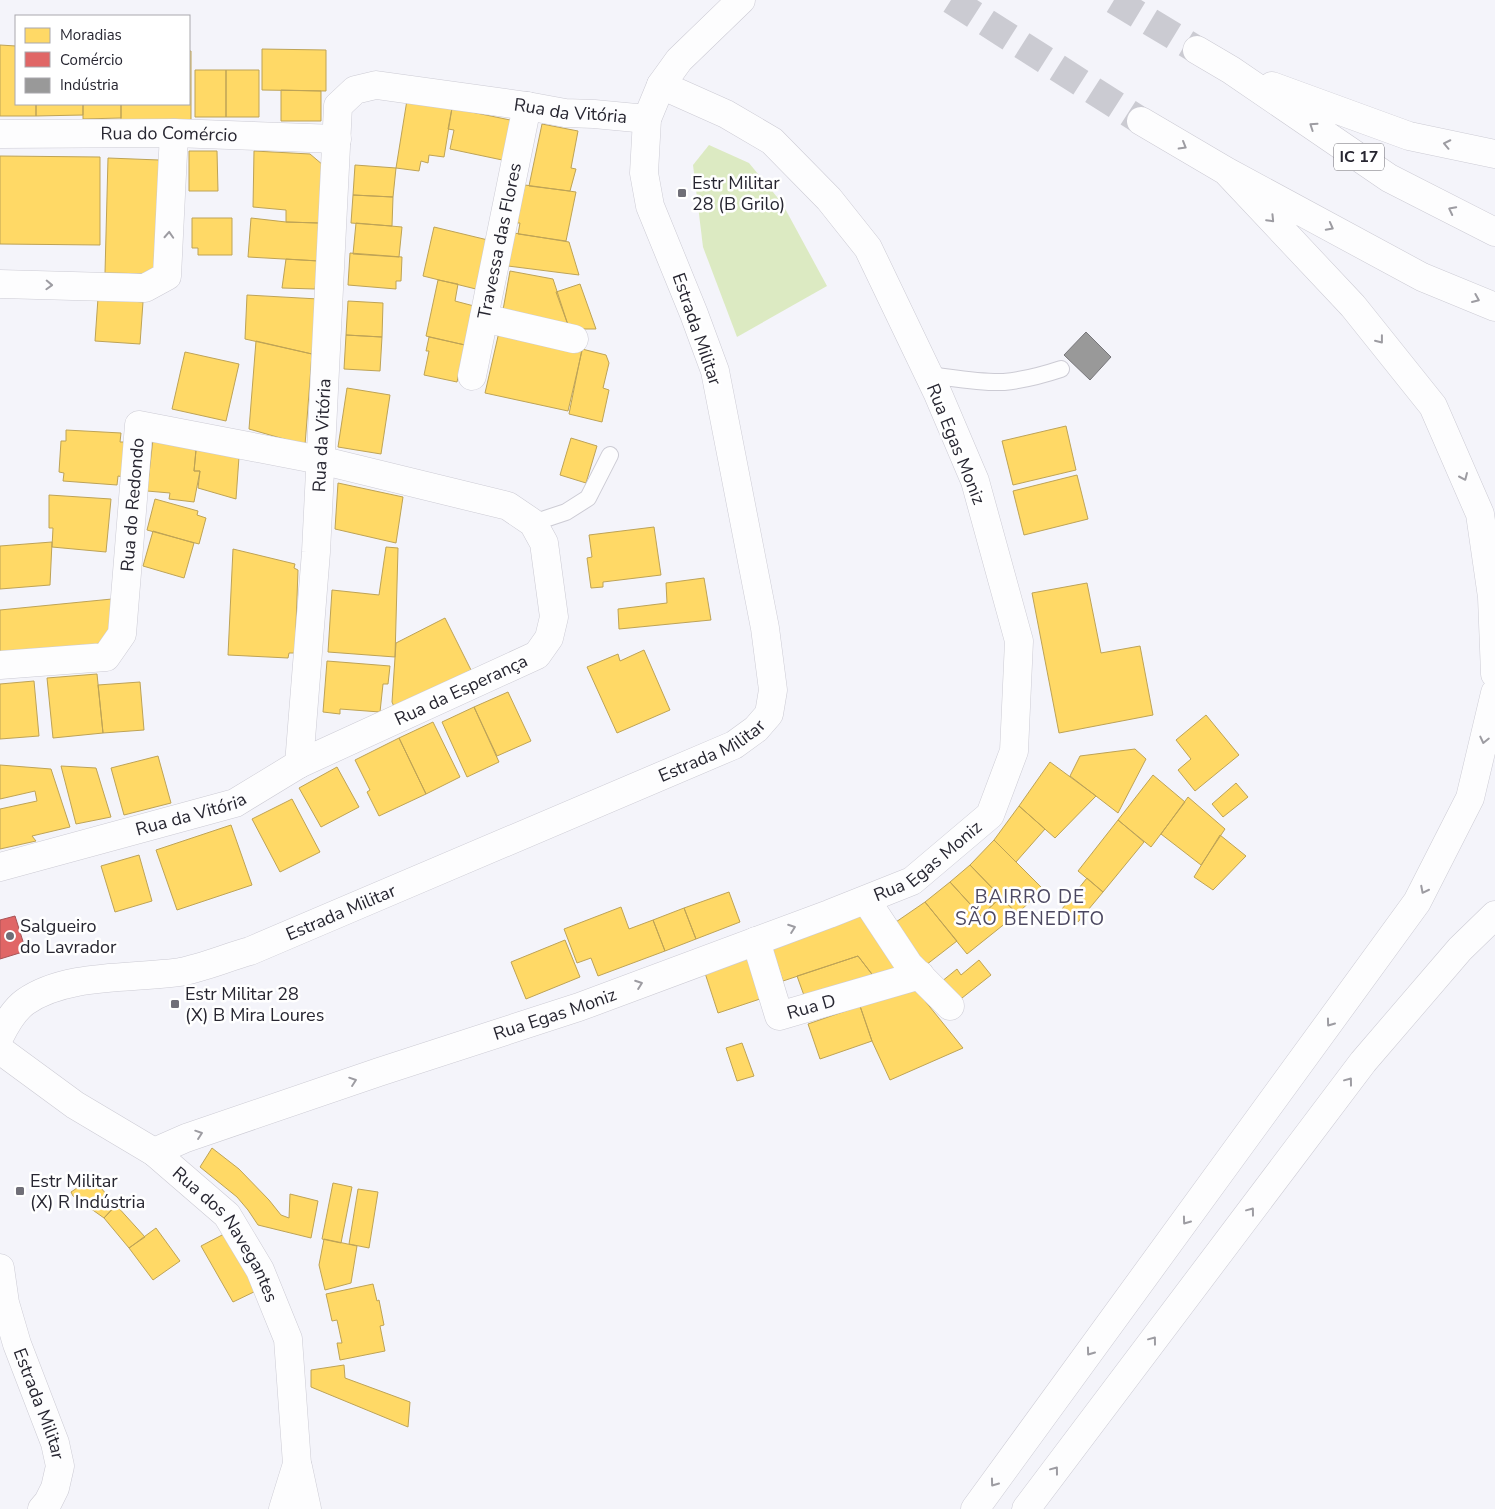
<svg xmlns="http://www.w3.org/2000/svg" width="1495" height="1509" font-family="'Nunito Sans',sans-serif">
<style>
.green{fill:#dceac2}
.homes{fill:#ffd966;stroke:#bea356}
.shops{fill:#e06666;stroke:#a85356}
.industry{fill:#999;stroke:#77767a}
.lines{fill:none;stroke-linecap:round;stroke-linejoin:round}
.highway-tunnel{stroke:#cbcbd2;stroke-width:28;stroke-dasharray:28 14;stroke-linecap:butt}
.lane-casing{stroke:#cccbd4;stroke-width:18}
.street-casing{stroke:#cccbd4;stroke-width:29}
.secondary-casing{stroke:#cccbd4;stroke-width:29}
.highway-casing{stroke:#cccbd4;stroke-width:29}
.lane{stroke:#fdfdfe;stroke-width:16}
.street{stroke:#fdfdfe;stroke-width:28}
.secondary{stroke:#fdfdfe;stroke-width:28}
.highway{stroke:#fdfdfe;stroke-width:28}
.oneway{stroke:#9d9ca2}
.poi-dot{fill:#6f6e77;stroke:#fff;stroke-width:2}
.labels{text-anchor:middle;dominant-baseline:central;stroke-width:5;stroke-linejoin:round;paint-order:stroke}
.shield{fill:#fff;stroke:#68676f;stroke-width:1}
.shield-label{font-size:16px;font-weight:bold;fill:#272631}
.street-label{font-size:18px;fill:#272631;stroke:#fff}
.poi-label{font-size:18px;fill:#272631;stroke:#fff;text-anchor:start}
.neighbourhood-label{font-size:19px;letter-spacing:1px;fill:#4c4861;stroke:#fff}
</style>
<rect width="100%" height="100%" fill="#f4f4fa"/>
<!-- green -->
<path class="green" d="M709 145 749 163 782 203 827 286 737 337 703 247 693 165Z"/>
<!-- homes -->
<path class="homes" d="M0 45 16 46V104H36V116H0Z
M262 49 326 50V91L262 90Z
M189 51H191V122L121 121V104H189Z
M195 70H226V117H195Z
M226 70H259V117H226Z
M281 90 321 91V121H281Z
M407 100 452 108 444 157 429 155 428 163 421 161 419 171 396 168Z
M36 104H83V115L36 116Z
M83 104H121V118L83 119Z
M452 108 515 121 507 161 450 149 454 130 448 129Z
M542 124 578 131 571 168 576 169 570 191 529 186Z
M189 151H217L218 191H189Z
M254 151 310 154 323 165 319 223 286 222V210L253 207Z
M0 156 100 157V245L0 244Z
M108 158 159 160 156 274 105 273Z
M355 165 396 168 393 197 353 195Z
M525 185 576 192 566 241 518 234 520 223H516Z
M353 195 393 197 392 226 351 223Z
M192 218H232V255H198V248H192Z
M251 218 286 222 319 223V261L248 257Z
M356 223 402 227 399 257 353 254Z
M434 227 492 241 480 290 423 276Z
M514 233 569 242 579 275 508 266Z
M350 253 402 257 401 281H396V289L348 285Z
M286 259 319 261 315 289 282 288Z
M510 271 553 279 568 325 503 310Z
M438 280 458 284 455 301 474 306 465 345 426 336Z
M580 284 596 329H584L568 325 556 292Z
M247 295 318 299 312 354 245 339Z
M98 298 143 302 140 344 95 341Z
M348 301 383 303 382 337 346 335Z
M499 332 582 351 568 411 485 393Z
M346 335 382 337 380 371 344 369Z
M429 337 465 345 457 382 424 375 429 351H426Z
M256 341 312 354 305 445 249 429Z
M582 349 606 355 609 363 603 388 609 390 602 422 569 414Z
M185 352 239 364 226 421 172 409Z
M347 388 390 395 381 454 338 447Z
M1066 426 1076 470 1013 485 1002 441Z
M66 430 121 433 120 442H126L124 477 118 476 117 485 63 481 64 473 59 472 61 441H66Z
M571 438 597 446 586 483 560 475Z
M153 439 196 450 194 471H200L194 502 169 499 170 493 147 491Z
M196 450 239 457 236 499 198 488 200 471H194Z
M1077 475 1088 519 1024 535 1013 491Z
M338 483 403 497 396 543 335 529Z
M49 495 111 499 106 552 52 547 53 528H49Z
M155 499 198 511 197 515 206 518 199 544 147 530Z
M654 527 661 575 603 582V587L591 588 587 558 592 557 589 535Z
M153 531 194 543 184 578 143 566Z
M52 542 50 585 0 589V546Z
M386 547 398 548 395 657 328 652 332 590 379 595Z
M233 549 295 564 294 568 298 570 295 653H289L288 658 228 655Z
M704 578 711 620 619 629 618 609 667 603 666 583Z
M1087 583 1101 653 1140 646 1153 715 1059 733 1032 593Z
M112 599 110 634 94 647 0 655V610Z
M445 618 471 670 395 709 392 702 396 643Z
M644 650 670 710 617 733 587 667 618 654 620 661Z
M327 661 390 666 388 684H383L380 712 340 709V714L323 712Z
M97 674 103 733 53 738 47 678Z
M34 681 39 736 0 739V684Z
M140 682 144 730 103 733 98 685Z
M508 692 531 741 497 756 474 707Z
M474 707 499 762 467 777 442 722Z
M1206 715 1239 755 1195 791 1178 770 1191 759 1176 740Z
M433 722 460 777 426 794 399 738Z
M399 738 426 794 379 816 367 792 370 790 355 760Z
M1135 749 1146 759 1118 813 1070 776 1080 756Z
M158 756 171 803 124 815 111 768Z
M1050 762 1096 796 1055 838 1019 806Z
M0 765 51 769 70 827 32 836 36 841 0 849V809L37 801 35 791 0 799Z
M61 766 96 768 111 817 76 824Z
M337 767 359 807 321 827 299 788Z
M1153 775 1185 802 1151 847 1118 820Z
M1236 783 1248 797 1223 817 1212 804Z
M1188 797 1225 829 1201 865 1161 834Z
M292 799 320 852 280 872 252 819Z
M1019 806 1045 829 1016 862 994 840Z
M1118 820 1144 842 1103 892 1078 871Z
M231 825 252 885 177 910 156 850Z
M1220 835 1246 856 1213 890 1194 877Z
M994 840 1043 889 1017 914 970 865Z
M139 855 152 901 115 912 101 866Z
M970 865 1001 897 981 916 950 882Z
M1087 878 1103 892 1078 922 1062 909Z
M950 882 981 916 1001 897 1017 914 967 954 925 902Z
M729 892 740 922 696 939 684 908Z
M925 902 957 941 926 965 893 924Z
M621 907 629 929 653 920 665 951 598 976 591 958 577 963 564 929Z
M684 908 696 939 665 951 653 920Z
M868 911 908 970 878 982 858 956 783 981 771 946Z
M565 940 580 977 526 999 511 962Z
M751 954 766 997 718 1013 704 970Z
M858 956 878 982 806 1001 797 976Z
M979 960 991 975 957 1002 941 982 957 969 961 975Z
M913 986 963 1048 890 1080 872 1041 860 1006Z
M860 1006 872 1041 820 1059 808 1024Z
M742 1043 754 1076 737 1081 726 1048Z
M212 1148 239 1169 269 1200 281 1215 289 1218 290 1194 318 1201 311 1238 258 1225 248 1210 237 1197 200 1167Z
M92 1178 116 1205 104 1218 73 1196 71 1192Z
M333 1183 352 1187 341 1243 322 1239Z
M358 1189 378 1192 369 1248 349 1244Z
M116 1205 145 1237 129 1248 104 1218Z
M156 1228 180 1261 153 1280 129 1248Z
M224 1234 258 1290 233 1302 201 1246Z
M324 1239 357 1246 351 1283 325 1290 319 1265Z
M373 1284 377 1301 379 1300 384 1325 380 1326 385 1351 340 1360 337 1343H342L337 1320 332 1321 326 1294Z
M344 1365 345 1378 410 1402 408 1427 311 1387V1370Z"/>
<!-- shops -->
<path class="shops" d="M15 916 26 951 0 959V920Z"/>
<!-- industry -->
<path class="industry" d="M1086 332 1111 357 1090 380 1064 355Z"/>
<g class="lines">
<!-- highway-tunnel -->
<path class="highway-tunnel" d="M951 0 1141 121
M1114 0 1197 50"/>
<!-- lane casing -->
<g class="lane-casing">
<path id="lane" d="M929 375C954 378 979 383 1004 382 1024 380 1043 375 1061 369
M533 523 566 512 588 498 610 455"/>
</g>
<!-- street casing -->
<g class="street-casing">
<g id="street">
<path id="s1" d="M0 134 174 133 337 139"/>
<path d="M0 284 145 288 167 276 174 133"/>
<path d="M484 318 574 339"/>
<path id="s2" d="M472 376 527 106"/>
<path id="s3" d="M0 665 106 657 122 634 139 425 320 460 508 506 533 523 544 543 554 617 549 638 537 655 299 764"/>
<path id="s4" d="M0 867 235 803 299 764 316 552 338 106 355 90 376 85 527 106 565 113 594 114 647 119"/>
<path d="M866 900 909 965 950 1006"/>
<path id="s5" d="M756 941 779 1016 920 975"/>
<path id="s6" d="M0 1050 75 1105 154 1152 227 1215 260 1270 288 1339 297 1464 283 1509"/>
<path id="s7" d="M154 1152 186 1138 379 1072 579 1007 829 914 912 881 990 815 1014 751 1019 641 975 481 938 394 868 248 829 199 772 141 726 114 661 85"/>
<path d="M298 1467 307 1509"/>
</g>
</g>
<!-- secondary casing -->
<g class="secondary-casing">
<g id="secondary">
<path id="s8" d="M0 1036C6 1024 14 1010 25 1002 66 973 132 979 180 972 202 968 228 957 250 951L734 745 756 729 769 714 773 690 765 628 715 371 694 314 650 206 644 173 647 119 661 85 679 60 741 0"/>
<path id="s9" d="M0 1268 5 1303 17 1344 55 1443 60 1466 55 1488 48 1502 42 1509"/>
</g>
</g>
<!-- highway casing -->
<g class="highway-casing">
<path id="highway" d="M1197 50 1231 70 1389 178 1495 232
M1272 86 1409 136 1495 154
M1141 121 1226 171 1422 277 1495 307
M1226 171 1353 306 1433 406 1480 514 1492 597 1495 674
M975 1509 1417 902 1470 798 1495 693
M1026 1509 1363 1062 1460 949 1495 915"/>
</g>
<!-- lane -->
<use href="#lane" class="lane"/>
<!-- street -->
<use href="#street" class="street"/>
<!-- secondary -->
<use href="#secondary" class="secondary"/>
<!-- highway -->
<use href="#highway" class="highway"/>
</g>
<!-- one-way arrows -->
<defs><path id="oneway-chevron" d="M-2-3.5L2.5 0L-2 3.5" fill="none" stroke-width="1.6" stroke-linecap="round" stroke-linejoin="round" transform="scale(1.25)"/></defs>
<g class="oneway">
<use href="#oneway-chevron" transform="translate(1313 126) rotate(-146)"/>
<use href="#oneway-chevron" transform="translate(1447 144) rotate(-168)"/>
<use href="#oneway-chevron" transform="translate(1183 146) rotate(30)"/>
<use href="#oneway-chevron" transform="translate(1452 210) rotate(-153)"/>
<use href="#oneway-chevron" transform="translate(1271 219) rotate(46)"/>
<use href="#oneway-chevron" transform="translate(1330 227) rotate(28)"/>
<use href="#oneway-chevron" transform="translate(169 235) rotate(-87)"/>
<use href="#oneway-chevron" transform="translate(49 285) rotate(2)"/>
<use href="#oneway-chevron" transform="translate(1476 299) rotate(23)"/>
<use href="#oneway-chevron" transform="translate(1380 340) rotate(52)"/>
<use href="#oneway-chevron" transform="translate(1464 477) rotate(66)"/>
<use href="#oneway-chevron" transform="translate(1484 740) rotate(103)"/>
<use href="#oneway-chevron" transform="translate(1424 890) rotate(117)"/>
<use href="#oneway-chevron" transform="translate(792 928) rotate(-20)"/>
<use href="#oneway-chevron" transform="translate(639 984) rotate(-20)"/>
<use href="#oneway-chevron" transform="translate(1330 1023) rotate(126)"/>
<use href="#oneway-chevron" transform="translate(353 1081) rotate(-19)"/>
<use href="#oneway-chevron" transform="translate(1349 1081) rotate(-53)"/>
<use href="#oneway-chevron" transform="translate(199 1134) rotate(-19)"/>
<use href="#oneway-chevron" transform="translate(1251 1211) rotate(-53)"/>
<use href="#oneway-chevron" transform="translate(1186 1221) rotate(126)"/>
<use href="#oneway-chevron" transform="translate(1153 1340) rotate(-53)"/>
<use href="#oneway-chevron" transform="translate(1090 1352) rotate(126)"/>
<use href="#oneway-chevron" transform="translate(1055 1470) rotate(-53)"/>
<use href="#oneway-chevron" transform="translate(994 1483) rotate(126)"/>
</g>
<!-- markers -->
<g class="poi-dot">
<rect x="677" y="188" width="10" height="10" rx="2.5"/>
<circle cx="10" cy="936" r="5"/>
<rect x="170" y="999" width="10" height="10" rx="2.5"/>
<rect x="15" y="1186" width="10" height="10" rx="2.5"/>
</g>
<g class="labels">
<!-- shield labels -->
<rect class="shield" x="1334" y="143.5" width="50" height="27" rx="4"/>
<g class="shield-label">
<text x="1359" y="157">IC 17</text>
</g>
<!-- street labels -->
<g class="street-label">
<text stroke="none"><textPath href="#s4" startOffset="1219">Rua da Vitória</textPath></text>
<text stroke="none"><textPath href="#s1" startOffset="169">Rua do Comércio</textPath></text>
<text stroke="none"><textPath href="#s2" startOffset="138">Travessa das Flores</textPath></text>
<text transform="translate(697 329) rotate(71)">Estrada Militar</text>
<text stroke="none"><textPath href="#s4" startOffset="648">Rua da Vitória</textPath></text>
<text transform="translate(956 444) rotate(68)">Rua Egas Moniz</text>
<text stroke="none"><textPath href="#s3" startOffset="264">Rua do Redondo</textPath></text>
<text transform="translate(461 690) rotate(-25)">Rua da Esperança</text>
<text stroke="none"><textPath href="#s8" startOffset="779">Estrada Militar</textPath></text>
<text stroke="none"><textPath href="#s4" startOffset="198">Rua da Vitória</textPath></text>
<text stroke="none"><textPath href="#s7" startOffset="829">Rua Egas Moniz</textPath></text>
<text stroke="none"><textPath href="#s8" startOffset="374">Estrada Militar</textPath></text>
<text stroke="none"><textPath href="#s5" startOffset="112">Rua D</textPath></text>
<text stroke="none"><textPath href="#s7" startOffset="424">Rua Egas Moniz</textPath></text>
<text stroke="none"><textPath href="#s6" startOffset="296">Rua dos Navegantes</textPath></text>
<text stroke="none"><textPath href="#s9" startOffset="142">Estrada Militar</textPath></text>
</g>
<!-- poi labels -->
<g class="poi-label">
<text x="692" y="183">Estr Militar<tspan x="692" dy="21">28 (B Grilo)</tspan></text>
<text x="20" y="926">Salgueiro<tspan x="20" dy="21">do Lavrador</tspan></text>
<text x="185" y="994">Estr Militar 28<tspan x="185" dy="21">(X) B Mira Loures</tspan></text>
<text x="30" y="1181">Estr Militar<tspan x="30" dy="21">(X) R Indústria</tspan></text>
</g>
<!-- neighbourhood labels -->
<g class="neighbourhood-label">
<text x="1030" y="897">BAIRRO DE<tspan x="1030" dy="22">SÃO BENEDITO</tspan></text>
</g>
</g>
<!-- legend -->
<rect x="15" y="15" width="175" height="90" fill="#ffffff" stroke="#a9a8ad"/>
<rect x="25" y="28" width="25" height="15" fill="#ffd966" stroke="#a9a8ad"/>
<text x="60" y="40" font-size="15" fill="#272631">Moradias</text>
<rect x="25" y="52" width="25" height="15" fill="#e06666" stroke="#a9a8ad"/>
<text x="60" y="65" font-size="15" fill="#272631">Comércio</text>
<rect x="25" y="78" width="25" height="15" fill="#999999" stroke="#a9a8ad"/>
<text x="60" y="90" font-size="15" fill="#272631">Indústria</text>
</svg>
